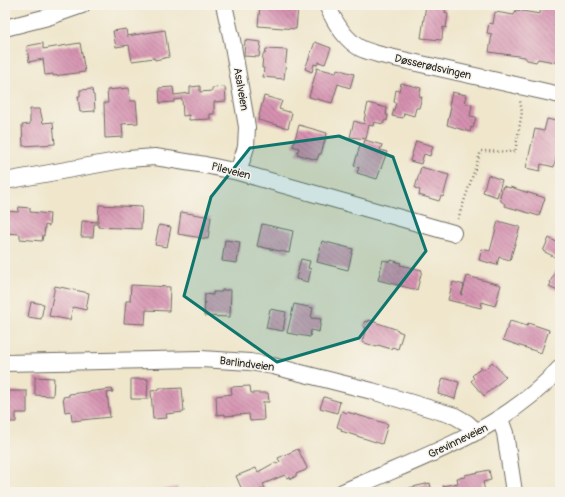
<svg xmlns="http://www.w3.org/2000/svg" width="565" height="497" font-family="Pangolin,sans-serif">
<style>
.building{fill:url(#building-back-hatch)}
.lines{fill:none;stroke-linecap:round;stroke-linejoin:round}
.minor-casing{stroke:#706c63;stroke-width:18}
.path{stroke:#706c63;stroke-width:2.5;stroke-dasharray:1 3;stroke-linecap:butt}
.minor{stroke:#fff;stroke-width:16}
.marked{fill:#0f766e;fill-opacity:0.2;stroke:#0f766e;stroke-width:3;stroke-linejoin:round}
.labels{text-anchor:middle;dominant-baseline:central;stroke-width:3;stroke-linejoin:round;paint-order:stroke}
.street-label{font-size:11px;fill:#2b2b2b;stroke:#f7f3e8}
</style>
<defs>
<pattern id="building-back-hatch" width="6" height="6" patternUnits="userSpaceOnUse"><rect width="6" height="6" fill="#d592b0"/><path d="M-1 5l2 2M0 0l6 6M5-1l2 2" fill="none" stroke="#ad778f"/></pattern>
</defs>
<rect width="100%" height="100%" fill="#f7f3e8"/>
<filter id="ink" filterUnits="userSpaceOnUse"><feTurbulence type="fractalNoise" baseFrequency=".025" numOctaves="2"/><feDisplacementMap in="SourceGraphic" scale="8" xChannelSelector="R" yChannelSelector="G"/><feConvolveMatrix kernelMatrix="1 2 1 2 8 2 1 2 1" color-interpolation-filters="sRGB"/></filter>
<filter id="wash" filterUnits="userSpaceOnUse"><feTurbulence type="fractalNoise" baseFrequency=".012" numOctaves="4" result="noise"/><feDisplacementMap in="SourceGraphic" scale="16" xChannelSelector="R" yChannelSelector="G"/><feGaussianBlur stdDeviation="0.9" result="paint"/><feColorMatrix in="noise" values="0 0 0 0 0 0 0 0 0 0 0 0 0 0 0 0 0 1.4 0 .05"/><feComposite in="paint" operator="in"/></filter>
<g filter="url(#wash)">
<rect width="100%" height="100%" fill="#efe6cc"/>
<g id="blocks">
<!-- building -->
<path class="building" d="M260 5 298 7 296 29 258 26Z
M426 5H446L445 13 448 14 446 28 443 27 442 40 421 38Z
M541 5H560V63L538 59 536 62 527 60 525 57 489 52 492 34 487 33 489 23 493 24 495 12 514 15 516 10 540 14Z
M126 29 127 36 165 30 169 57 155 60 154 58 132 61 129 45 116 47 113 31Z
M245 40 261 42 259 57 244 56Z
M315 42 331 48 325 64 319 62 317 65 314 64 312 72 305 69Z
M43 43V49L80 43 85 72 53 76V74L45 75 43 59 29 62 27 46Z
M266 49 287 50 284 79 263 77 264 68H262L263 54H265Z
M317 68 336 73 337 69 354 74 350 88 338 84 332 103 309 97Z
M401 83 421 88 419 96 422 97 419 108H416L414 116 404 113 403 118 392 116 396 103 394 102 396 90 399 91Z
M200 86V92L212 91V88L225 87 226 101 214 102V114H210V119L189 120V115L183 116 182 99 174 100V102L160 103 159 88 173 87 174 95 190 93V87Z
M129 88 130 101H136L138 123 122 124 123 137 105 138 104 103H108L107 90Z
M92 89 93 95H94L95 111 80 112 78 96H80V90Z
M452 92 466 95 464 103 472 105 470 116 476 117 473 128 471 127 470 132 447 125 451 107 449 106Z
M264 96 282 101 279 109 292 113 288 128 258 120Z
M368 103 387 108 386 115H388L387 121 385 120 383 124 374 122 373 126 369 125 366 139 350 137 354 121 364 124 365 120H364Z
M30 109H40L43 123 53 122 55 144 23 146 22 125 30 124Z
M5 111H7L8 128 5 129Z
M547 119 560 122V143L554 167 541 164 540 171 526 168 535 129 544 131Z
M299 125 327 133 321 154H319L317 160 297 154 299 148 293 146Z
M365 140 382 145 380 150 387 152 377 179 357 173 359 167 354 166 360 145 363 146Z
M416 141 433 146 430 156 424 154 421 164 410 161Z
M421 167 449 175 443 197 441 196 439 201 419 195 420 190 415 188Z
M488 175 502 180 497 197 483 192Z
M503 186 510 188V187L545 198 539 216 505 206V204L501 201 500 196Z
M99 205 142 207 141 229 98 227V224H94L93 237H81L82 221 98 222Z
M19 207 30 208V212L50 214 49 226 45 225 44 236 43 235 42 241 20 239V234L5 233V211L18 212Z
M181 212 211 217 208 239 178 234Z
M498 221 520 227 510 260 499 257 497 265 479 260 482 249 490 251Z
M262 224 293 231 289 253 257 246Z
M159 225 171 227 167 247 155 245Z
M549 238 560 244 559 259 543 251Z
M225 240 240 242 237 263 222 261Z
M322 241 353 249 348 270 317 262Z
M301 259 310 261 308 268 311 269 308 282 296 279Z
M383 260 391 262V260L401 263 400 265 422 270 417 290 378 280Z
M557 269 560 271V292L549 287 551 283 550 282Z
M467 276 501 285 495 306 482 302 481 308 448 300 453 282 464 285 461 295H462Z
M131 285 170 287 169 311 146 310 145 324 124 323 126 301H130Z
M55 286 89 293 86 310 73 307 70 320 49 316Z
M222 290H231L230 317 204 316 205 294 213 295V292H222Z
M31 302 44 304 41 319 28 317Z
M294 304 313 308 311 318 321 319 319 332 311 330 310 337 287 333Z
M270 309 286 312 283 331 266 328Z
M369 320 398 330V331L403 333 398 349 392 347 391 349 378 345 377 347 362 342 366 328 363 326 365 321 368 322Z
M510 321 527 326 528 323 549 330 541 353 503 340Z
M492 362 506 377 484 396 471 381 474 378 472 376 481 367 484 370Z
M35 377 54 378 53 396 35 395Z
M443 378 459 382 455 399 438 394Z
M131 379H148L147 399H131Z
M250 386 251 393H268L269 402H263L264 420 250 421 249 414 225 416V414L217 415 216 396 232 394 231 387Z
M159 388H165V389L182 388 184 412 166 414 167 418 153 419 151 391 159 390Z
M112 389 113 392 107 393 110 417 72 421 71 411 65 412 63 397 69 396V394Z
M5 391H27V413H16V422H9V413H5Z
M324 397 340 402 337 413 320 408Z
M342 411 347 413V412L388 424 382 444 341 431 342 429 337 427Z
M298 449 307 468 306 470 296 474V476L291 479 290 477 287 478 285 475 263 484 265 488 255 492H243L236 476 256 468 258 472 276 462V464L280 462 278 458Z
M489 470 491 480 483 482 485 491 478 492H445L443 486 458 483 457 478 465 477V475Z
M430 483 432 492H410L409 488Z
M177 487 178 492H158V491Z
M204 488 205 492H187V491Z"/>
</g>
</g>
<g filter="url(#ink)">
<use href="#blocks" fill-opacity="0" stroke="#706c63" stroke-width="1"/>
<g class="lines">
<!-- minor casing -->
<g class="minor-casing">
<path id="minor" d="M224 5 232 40 247 127 246 147 238 172
M327 5C334 21 344 39 360 48 366 51 374 53 381 55L560 95
M5 28 48 17 82 5
M5 181 128 159 155 157 205 165 238 172 453 233
M5 363 201 359 250 362 273 366 372 391 455 416 467 423 477 432
M500 419 505 433 514 492
M343 492C420 457 501 433 560 368"/>
</g>
<!-- path -->
<path class="path" d="M458 219 481 151 515 152 522 112 520 101"/>
<!-- minor -->
<use href="#minor" class="minor"/>
</g>
</g>
<!-- marked area -->
<path class="marked" d="M339 136 393 157 426 251 359 338 277 362 184 296 211 197 250 148Z"/>
<g class="labels">
<!-- street labels -->
<g class="street-label">
<text transform="translate(433 67) rotate(13)">Døsserødsvingen</text>
<text transform="translate(241 89) rotate(80)">Asalveien</text>
<text transform="translate(231 171) rotate(14)">Pileveien</text>
<text transform="translate(247 364) rotate(7)">Barlindveien</text>
<text transform="translate(458 441) rotate(-26)">Grevinneveien</text>
</g>
</g>
<!-- margin -->
<rect width="565" height="497" fill="none" stroke="#f7f3e8" stroke-width="20"/>
</svg>
